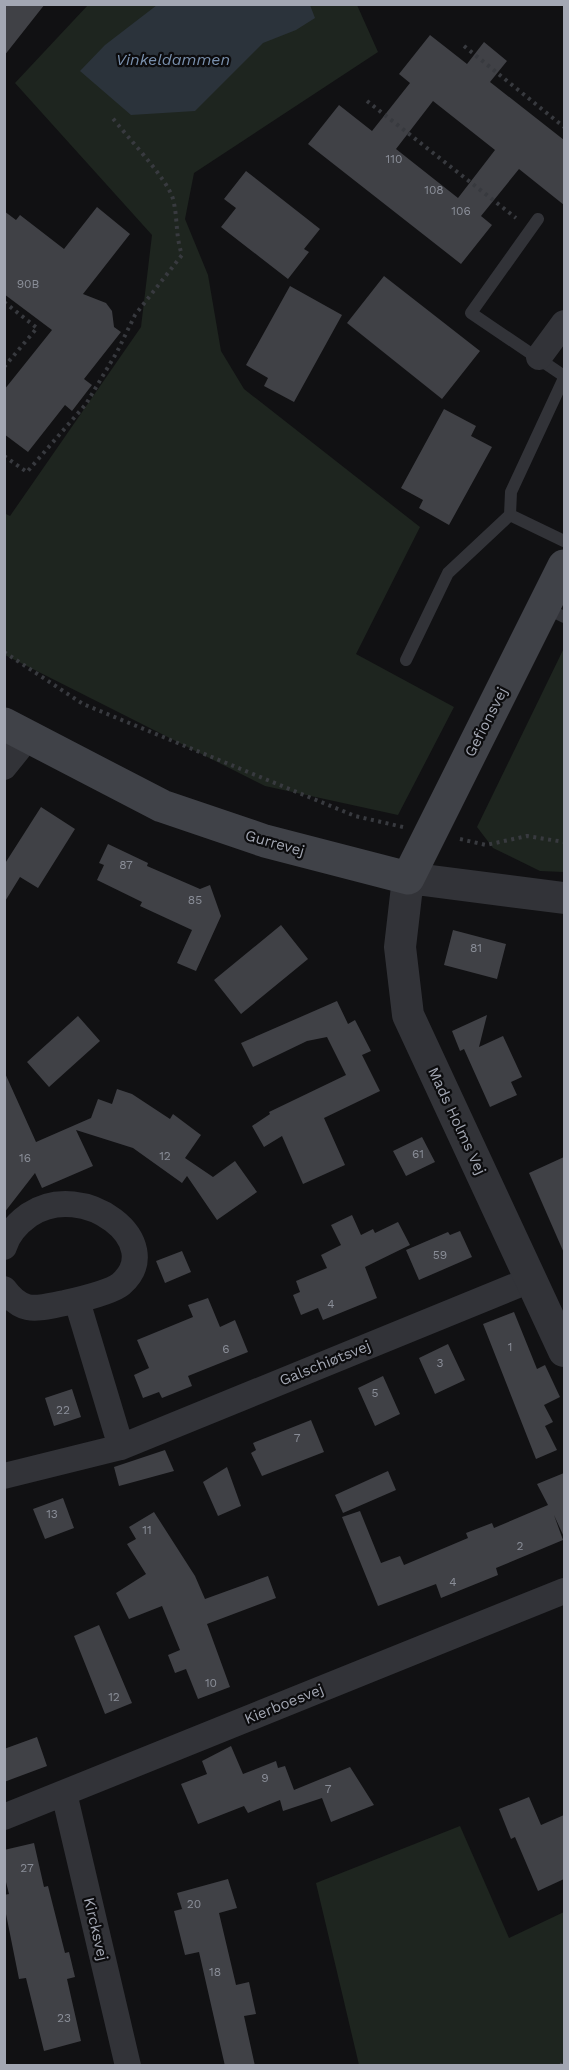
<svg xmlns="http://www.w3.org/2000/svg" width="569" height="2070" font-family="'Work Sans',sans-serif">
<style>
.green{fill:#1e251f}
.water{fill:#2b333b}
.building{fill:#404146;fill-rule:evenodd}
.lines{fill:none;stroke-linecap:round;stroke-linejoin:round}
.path{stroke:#383a3f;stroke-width:4;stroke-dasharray:3 4.5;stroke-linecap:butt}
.service{stroke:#323338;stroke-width:12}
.minor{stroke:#323338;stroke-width:26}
.tertiary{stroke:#323338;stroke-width:32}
.secondary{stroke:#404248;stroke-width:33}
.labels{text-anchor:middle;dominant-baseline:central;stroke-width:4.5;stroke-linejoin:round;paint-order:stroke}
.number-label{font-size:12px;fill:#8a8e98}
.street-label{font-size:15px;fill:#a3a7b3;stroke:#0c0c0e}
.water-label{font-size:16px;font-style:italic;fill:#7a91ae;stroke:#0c0c0e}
</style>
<rect width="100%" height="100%" fill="#111113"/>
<!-- green -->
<path class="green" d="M88 5H357L378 52 194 173 185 219 208 275 221 351 244 389 420 527 356 654 454 707 398 815 265 786 5 655 4 513 10 516 141 327 152 235 15 83Z
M564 648V872L540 871 493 848 477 827Z
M460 1826 509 1938 564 1912V2065H359L316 1883Z"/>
<!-- water -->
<path class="water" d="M157 5H310L315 18 296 30 263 43 195 111 131 115 80 71 105 45Z"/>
<!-- building -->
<path class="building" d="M4 4H45L4 56Z
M430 35 467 64 484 42 507 61 490 82 564 140V205L519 169 481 216 492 225 461 264 308 144 339 105 372 131 410 83 399 74ZM433 101 495 150 458 198 396 149Z
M246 171 320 229 304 249 309 252 288 279 221 227 236 208 224 199Z
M97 207 130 234 83 294 106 303 112 311 114 327 121 332 84 379 92 385 72 411 65 405 28 452 4 434V390L52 330 4 294V211L16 220 20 215 64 249Z
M384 276 480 351 442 399 347 323Z
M290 286 342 315 294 402 264 386 268 378 246 365Z
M444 409 476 426 471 436 492 447 449 525 419 508 423 500 401 488Z
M41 807 75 829 38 888 20 877 4 903V865Z
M108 844 148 863 147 866 200 889 210 885 221 916 196 971 177 963 192 930 140 906 142 902 97 880 104 865 99 863Z
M281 925 308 959 241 1014 214 980Z
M453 930 506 944 497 979 444 965Z
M337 1001 348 1024 355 1020 371 1051 362 1055 380 1091 324 1118 345 1165 303 1184 282 1136 264 1147 252 1126 270 1114 269 1112 346 1075 327 1037 307 1041 253 1067 241 1043Z
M487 1015 479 1047 503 1036 522 1077 511 1082 517 1095 490 1107 464 1049 460 1051 452 1031Z
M78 1016 100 1041 49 1087 27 1062Z
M4 1071 36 1142 91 1118 98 1099 112 1104 117 1089 132 1094 170 1119 173 1114 201 1135 185 1158 213 1177 235 1161 257 1192 217 1220 187 1176 182 1183 133 1148 76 1130 93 1166 42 1188 35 1173 4 1213Z
M422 1137 435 1162 406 1176 393 1151Z
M564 1157V1253L529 1173Z
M352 1215 361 1235 373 1229 375 1233 398 1222 410 1245 365 1267 377 1298 323 1320 318 1308 301 1315 293 1295 300 1292 296 1281 327 1268 321 1255 341 1245 331 1225Z
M460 1231 472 1257 419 1280 406 1250 448 1232 450 1235Z
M182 1251 191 1272 165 1283 156 1261Z
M208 1298 220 1327 235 1320 248 1352 188 1376 192 1386 162 1398 159 1392 143 1398 134 1375 149 1368 137 1340 193 1317 188 1305Z
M514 1312 537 1369 545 1365 560 1397 544 1405 553 1422 545 1426 557 1450 536 1459 483 1324Z
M448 1344 465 1380 435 1394 419 1358Z
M383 1376 400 1414 375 1426 358 1388Z
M72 1389 81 1417 54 1426 45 1398Z
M311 1420 324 1452 262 1476 251 1453 256 1450 253 1443Z
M165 1450 174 1471 119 1486 114 1467Z
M227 1467 241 1506 218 1516 203 1482Z
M388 1471 396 1490 343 1513 335 1495Z
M564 1473V1537L554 1515 563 1540 496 1568 498 1575 441 1598 436 1584 378 1606 342 1517 360 1511 381 1563 400 1556 404 1565 468 1538 466 1533 492 1523 494 1528 548 1505 537 1484Z
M63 1498 74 1528 45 1539 33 1509Z
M154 1512 195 1576 205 1599 268 1576 276 1598 207 1624 230 1687 198 1699 186 1669 175 1673 168 1655 180 1650 162 1606 129 1619 116 1593 146 1574 127 1544 136 1539 129 1527Z
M99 1625 132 1703 105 1714 74 1636Z
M37 1737 47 1766 4 1782V1749Z
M231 1746 243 1774 276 1761 278 1768 285 1766 294 1790 350 1767 374 1805 331 1822 322 1798 283 1811 280 1800 248 1813 244 1806 198 1824 181 1784 207 1774 202 1761Z
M529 1797 541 1825 564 1815V1879L538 1891 515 1837 511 1839 499 1809Z
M34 1843 44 1887 48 1886 65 1953 69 1952 75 1977 67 1979 81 2041 44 2051 26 1978 19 1979 4 1904V1895L9 1894 4 1874V1850Z
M228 1879 237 1908 219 1913 236 1985 249 1982 256 2014 244 2016 255 2066H225L199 1952 185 1955 174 1911 182 1909 177 1893Z"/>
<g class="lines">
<!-- path -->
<path class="path" d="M464 46 564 127
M367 101 516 218
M4 302 37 328 4 367
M4 456 27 472 86 404 117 352 135 315 182 255C175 234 178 218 173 199 167 178 126 136 111 116
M4 652 83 704 355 816 403 827
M460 839 486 845 527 836 564 842
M561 2066 564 2059"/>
<!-- service -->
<path class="service" d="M538 219 471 313 564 376
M510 515 564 541
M544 607 564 617
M406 660 448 573 510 515 511 492 564 378"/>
<!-- minor -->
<path class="minor" d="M539 357 564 323
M4 767 28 737
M4 1247C8 1233 18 1223 29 1215 84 1178 168 1243 121 1284 112 1292 78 1300 65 1303 37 1308 23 1315 4 1289
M77 1301 121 1447
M4 1476 121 1447 530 1280
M64 1793 128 2066
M4 1817 564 1591"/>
<!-- tertiary -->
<path class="tertiary" d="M564 898 408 878 400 947 408 1015 564 1351"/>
<!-- secondary -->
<path class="secondary" d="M4 724 162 806 265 841 408 878 564 566"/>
</g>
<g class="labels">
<!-- number labels -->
<g class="number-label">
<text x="394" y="159">110</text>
<text x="434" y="190">108</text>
<text x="461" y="211">106</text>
<text x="28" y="284">90B</text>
<text x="126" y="865">87</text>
<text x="195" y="900">85</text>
<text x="476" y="948">81</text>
<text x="418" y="1154">61</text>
<text x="165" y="1156">12</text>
<text x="25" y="1158">16</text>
<text x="440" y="1255">59</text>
<text x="331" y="1304">4</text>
<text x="510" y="1347">1</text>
<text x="226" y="1349">6</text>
<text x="440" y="1363">3</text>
<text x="375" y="1393">5</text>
<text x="63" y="1410">22</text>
<text x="297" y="1438">7</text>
<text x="52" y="1514">13</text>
<text x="147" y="1530">11</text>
<text x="520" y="1546">2</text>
<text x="453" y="1582">4</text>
<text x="211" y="1683">10</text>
<text x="114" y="1697">12</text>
<text x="265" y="1778">9</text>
<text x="328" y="1789">7</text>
<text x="27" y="1868">27</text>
<text x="194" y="1904">20</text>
<text x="215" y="1972">18</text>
<text x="64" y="2018">23</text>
</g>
<!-- street labels -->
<g class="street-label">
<text transform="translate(486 722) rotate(-63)">Gefionsvej</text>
<text transform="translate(275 843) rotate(16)">Gurrevej</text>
<text transform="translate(457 1121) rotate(65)">Mads Holms Vej</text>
<text transform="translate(325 1363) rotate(-22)">Galschiøtsvej</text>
<text transform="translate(284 1704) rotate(-22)">Kierboesvej</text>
<text transform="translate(96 1929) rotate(77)">Kircksvej</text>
</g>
<!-- water labels -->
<g class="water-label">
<text x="173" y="59">Vinkeldammen</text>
</g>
</g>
<!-- border -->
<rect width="569" height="2070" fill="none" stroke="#a3a7b3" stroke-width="12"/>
</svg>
